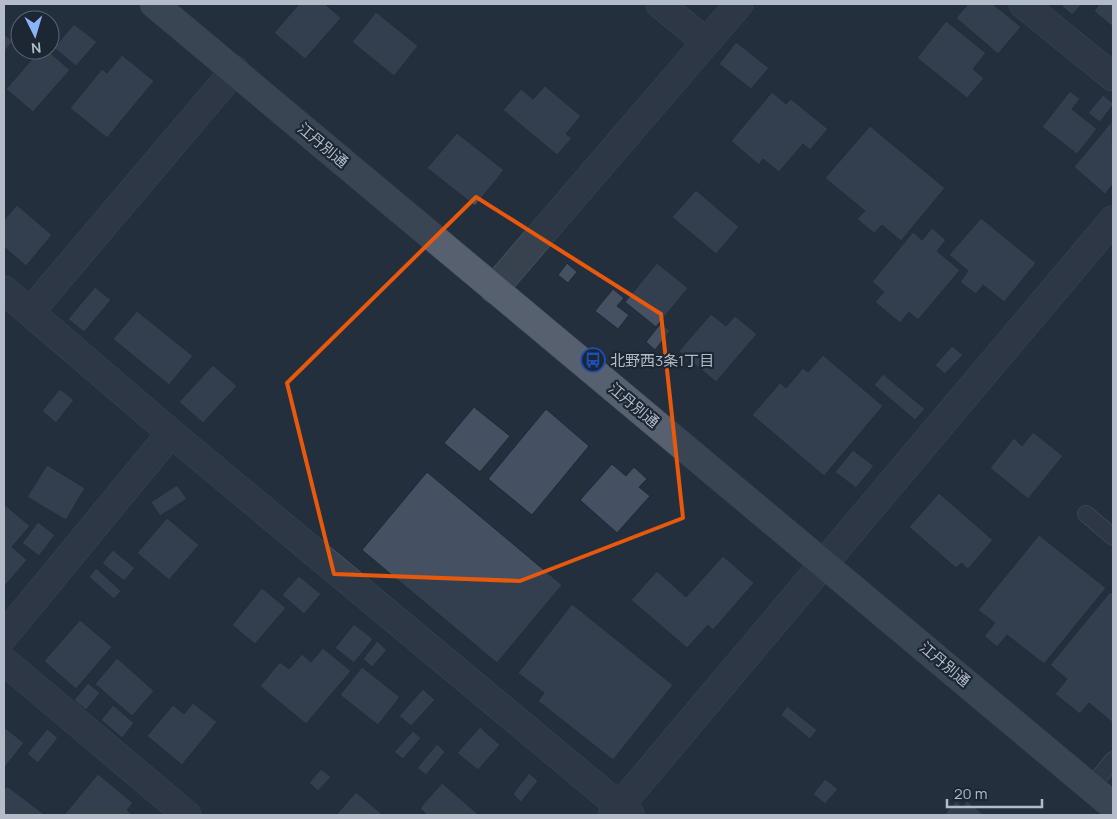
<svg xmlns="http://www.w3.org/2000/svg" width="1117" height="819" font-family="Manrope,'Noto Sans JP',sans-serif">
<style>
.building{fill:#455162;stroke:#1f2835}
.lines{fill:none;stroke-linecap:round;stroke-linejoin:round}
.service-casing{stroke:#565f6c;stroke-width:18}
.minor-casing{stroke:#565f6c;stroke-width:29}
.primary-casing{stroke:#414a57;stroke-width:29}
.service{stroke:#38414e;stroke-width:16}
.minor{stroke:#38414e;stroke-width:28}
.primary{stroke:#56606e;stroke-width:28}
.marked{fill:none;stroke:#e8590c;stroke-width:4;stroke-linejoin:round}
.labels{text-anchor:middle;dominant-baseline:central;stroke-width:4.5;stroke-linejoin:round;paint-order:stroke}
.street-label{font-size:15px;fill:#b4bcc9;stroke:#1d2633}
.poi-label{font-size:15px;fill:#b4bcc9;stroke:#1d2633;text-anchor:start}
</style>
<rect width="100%" height="100%" fill="#242f3e"/>
<!-- building -->
<path class="building" d="M299 4H325L341 18 305 59 274 33Z
M968 4H993L1021 27 998 54 956 18Z
M1064 4H1082L1072 15 1062 6Z
M1099 4H1113V27L1094 11Z
M376 12 418 46 394 76 352 42Z
M946 21 986 53 973 69 984 78 967 98 917 58Z
M74 24 97 42 76 66 54 48Z
M4 34 13 41 4 52Z
M736 42 769 68 751 89 719 64Z
M40 50H47L70 70 33 112 6 89Z
M122 55 154 81 107 138 70 108 102 69 107 73Z
M545 86 581 116 566 134 572 138 557 155 503 110 521 89 533 99Z
M1070 91 1080 99 1072 109 1097 129 1077 154 1042 127Z
M772 92 786 104 791 99 828 129 810 150 803 144 779 172 763 159 759 165 731 141Z
M1103 95 1113 103V105L1100 122 1088 113Z
M1112 121 1113 184 1105 194 1074 167Z
M870 126 945 188 901 241 882 225 874 233 857 219 865 211 825 178Z
M457 133 504 170 475 206 427 168Z
M696 190 739 227 716 254 672 217Z
M17 205 52 235 26 266 4 247V220Z
M981 218 1036 263 1004 302 983 285 976 294 960 282 968 271 949 255Z
M932 228 946 240 937 251 960 270 918 320 909 312 900 323 875 302 884 292 872 282 913 232 922 240Z
M567 263 577 272 568 283 558 275Z
M657 263 688 288 656 327 625 302Z
M95 287 111 300 84 332 68 319Z
M613 289 624 298 617 306 629 315 618 329 595 311Z
M137 311 193 356 169 385 113 339Z
M711 314 726 326 735 316 757 334 716 382 679 351Z
M661 323 670 331 655 350 646 342Z
M952 346 963 355 945 374 935 365Z
M823 355 883 406 824 476 752 415 780 383 786 388 803 368 808 372Z
M213 365 237 386 203 423 179 402Z
M883 374 925 409 915 420 874 385Z
M60 389 74 400 56 423 42 411Z
M474 407 510 436 480 472 444 443Z
M546 409 589 446 532 515 488 479Z
M1033 432 1063 456 1028 499 990 468 1014 438 1022 446Z
M853 450 874 466 856 488 835 472Z
M612 464 626 476 634 467 647 479 639 487 650 496 617 533 580 500Z
M47 465 85 488 66 520 27 497Z
M427 472 562 585 497 663 362 550Z
M177 485 187 499 160 516 151 502Z
M939 493 993 540 968 569 961 563 956 568 909 527Z
M4 504 30 526 12 547 27 560 4 587Z
M167 518 199 545 169 580 137 553Z
M38 522 55 535 39 556 22 543Z
M1039 535 1106 588 1044 664 1007 635 997 647 984 636 995 623 978 610Z
M113 550 135 568 124 581 102 563Z
M723 556 754 583 713 630 708 625 687 648 631 600 657 571 686 597Z
M96 568 121 591 114 599 89 577Z
M299 576 321 594 304 614 282 595Z
M262 588 286 608 255 644 232 625Z
M1110 592 1113 594V723L1089 703 1080 714 1055 694 1067 679 1050 665Z
M572 604 673 685 613 760 538 701 544 693 518 673Z
M80 620 112 647 76 689 44 661Z
M354 624 373 639 354 663 335 648Z
M377 641 387 650 372 667 363 659Z
M323 648 351 671 306 724 260 686 280 662 289 669 302 654 311 662Z
M117 658 154 691 132 716 95 684Z
M362 667 400 697 378 725 340 695Z
M88 683 100 693 86 710 74 700Z
M423 689 435 700 411 726 399 716Z
M193 703 217 722 182 765 147 736 173 705 184 714Z
M113 705 134 723 122 738 101 720Z
M787 706 817 730 810 739 781 715Z
M4 727 24 743 4 768Z
M480 727 500 745 478 770 457 753Z
M47 729 58 738 38 763 27 754Z
M413 731 421 738 403 759 394 752Z
M437 744 445 752 426 775 417 768Z
M321 769 331 777 318 791 309 783Z
M529 773 538 781 521 802 513 794Z
M98 774 133 803 127 810 133 815H64Z
M825 779 838 789 825 804 813 794Z
M442 783 479 815H427L420 808Z
M7 786 45 815H4V790Z
M356 792 383 815H336Z
M956 801 962 807 967 801 984 815H944Z"/>
<g class="lines">
<!-- service casing -->
<g class="service-casing">
<path id="service" d="M1086 514 1113 537
M1091 787 1113 760"/>
</g>
<!-- minor casing -->
<g class="minor-casing">
<path id="minor" d="M660 4 706 42
M1023 4 1113 77
M494 289 739 4
M4 290 171 433 630 815
M30 312 235 70
M4 636 171 433
M4 661 187 815
M612 815 1113 220"/>
</g>
<!-- primary casing -->
<g class="primary-casing">
<path id="primary" d="M154 4 1113 806"/>
</g>
<!-- service -->
<use href="#service" class="service"/>
<!-- minor -->
<use href="#minor" class="minor"/>
<!-- primary -->
<use href="#primary" class="primary"/>
</g>
<!-- marked area -->
<path d="M0 0H1117V819H0ZM476 197 661 314 683 518 520 581 334 574 287 383Z" fill="#242f3e" fill-opacity=".55" fill-rule="evenodd"/>
<path class="marked" d="M476 197 661 314 683 518 520 581 334 574 287 383Z"/>
<!-- icons -->
<defs>
<g id="bus-ring" transform="scale(1.25)"><circle r="9.5" fill="#1d2633" stroke="#1a4fb4" stroke-width="1.5"/><path d="M-5-6H5V4H4V6H2V4H-2V6H-4V4H-5ZM-3.5-4V0h7V-4ZM-3.5 1.2v1.5H-2V1.2ZM2 1.2v1.5H3.5V1.2Z" fill="#1a4fb4"/></g>
</defs>
<g fill-rule="evenodd">
<use href="#bus-ring" x="593" y="360"/>
</g>
<g class="labels">
<!-- street labels -->
<g class="street-label">
<text transform="translate(323 145) rotate(40)">江丹別通</text>
<text transform="translate(634 405) rotate(40)">江丹別通</text>
<text transform="translate(945 664) rotate(40)">江丹別通</text>
</g>
<!-- poi labels -->
<g class="poi-label">
<text x="610" y="360">北野西3条1丁目</text>
</g>
</g>
<!-- border -->
<rect width="1117" height="819" fill="none" stroke="#b4bcc9" stroke-width="10"/>
<!-- north arrow -->
<g transform="translate(35 35) rotate(175)"><circle r="24" fill="#1d2633" stroke="#59626f"/>
<path d="M0-4L9 19L0 12L-9 19Z" fill="#8ab4f8"/>
<text y="-8" font-size="14" font-weight="bold" text-anchor="middle" fill="#b4bcc9">N</text>
</g>
<!-- scale -->
<path d="M947 799v8h95v-8" fill="none" stroke="#b4bcc9" stroke-width="2.5"/>
<text x="954" y="799" font-size="15" fill="#b4bcc9" stroke="#1d2633" stroke-width="4" paint-order="stroke">20 m</text>
</svg>
